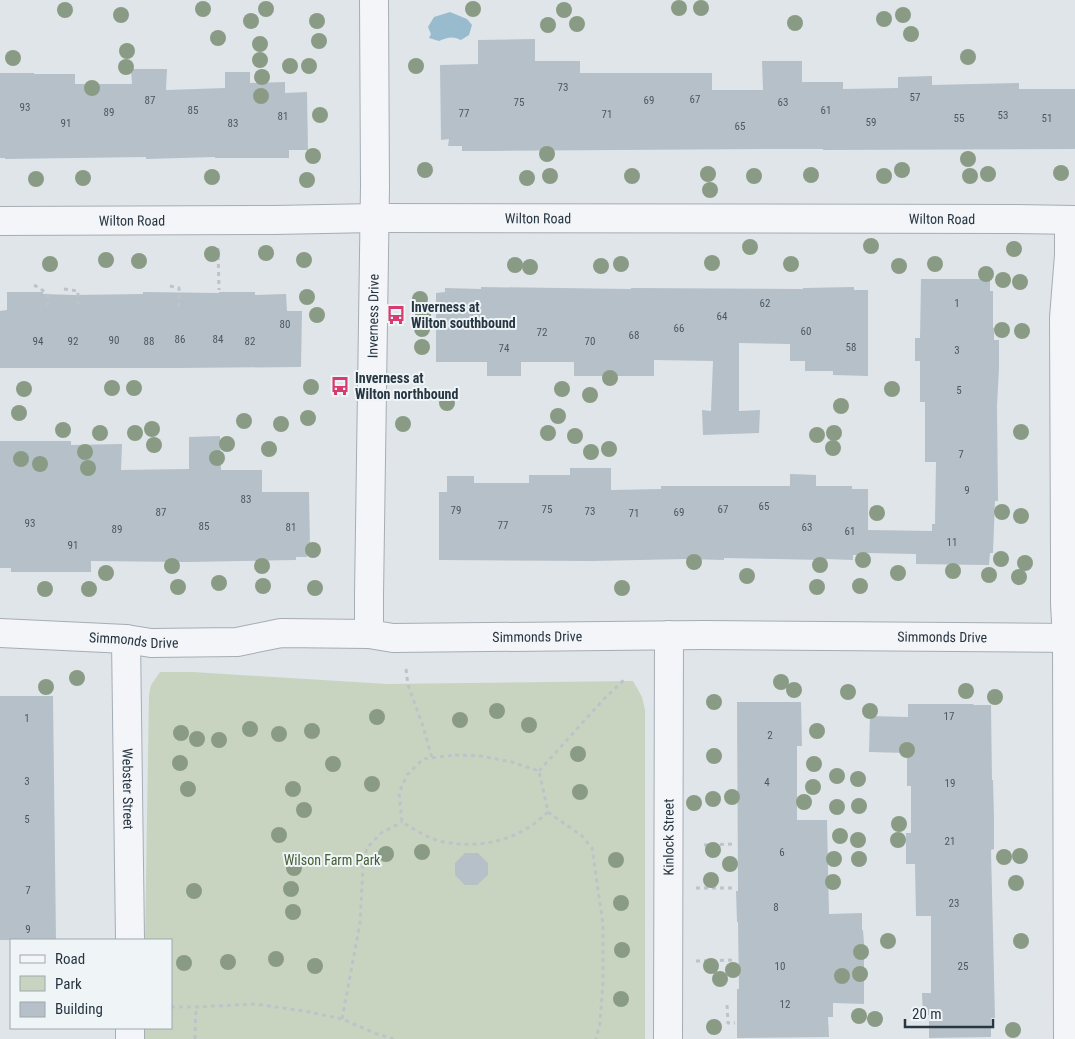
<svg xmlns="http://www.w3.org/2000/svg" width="1075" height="1039" font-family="'Roboto Condensed',sans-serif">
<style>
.green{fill:#c9d4c0}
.water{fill:#98bbcd}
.building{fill:#b6c0c8}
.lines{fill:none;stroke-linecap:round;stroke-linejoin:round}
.minor-casing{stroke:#a5adb5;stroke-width:30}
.path{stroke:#bec3c9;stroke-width:3;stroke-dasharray:4 4;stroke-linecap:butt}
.minor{stroke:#f3f5f8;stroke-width:28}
.tree{fill:#8a9b85}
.labels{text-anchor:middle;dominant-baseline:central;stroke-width:4;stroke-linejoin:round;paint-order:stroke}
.number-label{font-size:11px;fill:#4b5864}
.street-label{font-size:14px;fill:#273643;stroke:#eff4f7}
.poi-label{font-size:14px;font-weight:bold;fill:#273643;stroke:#eff4f7;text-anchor:start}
.park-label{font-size:14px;fill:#435f33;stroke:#eff4f7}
</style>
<rect width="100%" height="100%" fill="#e0e5ea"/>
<!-- green -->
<path class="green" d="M160 672H193L387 684 633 681 642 697 645 710V1039H145V1028H171V940H145L149 695 151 685Z"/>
<!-- water -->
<path class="water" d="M450 12 467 19 472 25 469 35 461 40C453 36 448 37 439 41L429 38 431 34 428 27 434 17Z"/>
<!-- building -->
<path class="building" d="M535 39V61H580V73H712V90H763L762 61H802V82H843V89L898 88V77L932 76V85L1019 83V89H1075V149L823 150V149H764L490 151H462V146H448L449 139 441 140 440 65 478 64V40Z
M131 69H167L166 90 225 88V72H250V83L285 82V93L307 92 308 150H289V158H215V157L146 159V157L5 159V158H0V73H34V74H75V84H132Z
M921 279H990V291H993V328H994V340H999V368L997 406 998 501H995L993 553H990L989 565 916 564V554L867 553V555H853V560L824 559V560L724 558V560L686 559 592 561 439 560V492H447V476H474V483H529V475H570V468H611V490L661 489V486H790V474L816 475V486H852V489H868V530L932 531V524H935L936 462H925V402H920V361H915V338H920Z
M481 287 631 289V288L803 289V288L854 287V290H868V376L833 375V371H805V361H790V344L739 343V411L760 410 759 433 703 435 702 410 711 411 713 361 654 360V376H574V362H521V376H487V362H436V293L445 292V288L481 289Z
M7 292H43V294L74 295 143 294V292L219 293V292H255V295L286 294 287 311H302L301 367 177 368H0V311L7 310Z
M220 436 221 470H262V492H309L310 547H306L307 557H296V560L187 562 91 561V572H11V568H0V441H71V445L122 444 121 470 189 469V437Z
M0 696H53L56 940H0Z
M737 702H801L802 746H797V820H827L829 914 862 913V930H863L864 943V1004L833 1003V1017H828L829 1037 737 1038V989H739L738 922H737L736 891H738Z
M908 704H974L973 705H991L992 780H993L994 817V849L991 850 995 1018H991V1037L929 1038V1015H923L922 993H931V916H916L915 864H906V833H911V786H907V753L869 752 870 716 908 717Z
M465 853H478L488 863V875L477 885H465L455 875V863Z"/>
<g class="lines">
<!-- minor casing -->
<g class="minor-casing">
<g id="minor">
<path id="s1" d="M0 221 274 220 375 218 1010 219 1075 220"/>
<path id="s2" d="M0 633 126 639 151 643 237 642 281 633 369 634 393 638 704 635 1075 638"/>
<path id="s3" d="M369 634V596L375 186 374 0"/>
<path id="s4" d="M126 639 130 940"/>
<path d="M130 1039V1028"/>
<path id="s5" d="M668 1039 669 635"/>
<path d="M1068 1039 1067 638 1065 604V556L1064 318 1069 255V221"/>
</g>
</g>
<!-- path -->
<path class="path" d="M218 248 219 290
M34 285 47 293 48 307
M170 286 179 288V308
M64 289 78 291V308
M406 669 408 685 423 726 432 758
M455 755 481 756 512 762 539 771 548 812C519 840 483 849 444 842 429 839 415 830 402 822L399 793 407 775 423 759Z
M539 771 603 700 626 678
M548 812 582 836 592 848 603 924V982L600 1023 596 1039
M704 845 735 844
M696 888H733
M696 961 735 960
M727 1005 728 1023H735
M171 1007H196L256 1004 310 1012 342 1019 377 1034 394 1039
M342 1019 360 923 363 867 367 848 381 833 402 822
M195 1039 196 1007"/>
<!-- minor -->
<use href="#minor" class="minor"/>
</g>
<!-- trees -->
<g class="tree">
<circle cx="679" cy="8" r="8"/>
<circle cx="701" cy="8" r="8"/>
<circle cx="203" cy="9" r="8"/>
<circle cx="266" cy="9" r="8"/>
<circle cx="473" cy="9" r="8"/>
<circle cx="65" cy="10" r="8"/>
<circle cx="564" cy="10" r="8"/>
<circle cx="121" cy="15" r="8"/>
<circle cx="903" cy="15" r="8"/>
<circle cx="884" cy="19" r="8"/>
<circle cx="251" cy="21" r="8"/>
<circle cx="317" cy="21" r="8"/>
<circle cx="795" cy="23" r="8"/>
<circle cx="577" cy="24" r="8"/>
<circle cx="548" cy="25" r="8"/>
<circle cx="911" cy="34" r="8"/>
<circle cx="218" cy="38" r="8"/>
<circle cx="319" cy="41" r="8"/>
<circle cx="260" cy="44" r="8"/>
<circle cx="127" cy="51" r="8"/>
<circle cx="968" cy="57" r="8"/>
<circle cx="13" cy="58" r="8"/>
<circle cx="260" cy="60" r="8"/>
<circle cx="290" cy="66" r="8"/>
<circle cx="309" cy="66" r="8"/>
<circle cx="416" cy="66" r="8"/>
<circle cx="126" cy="67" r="8"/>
<circle cx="262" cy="77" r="8"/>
<circle cx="92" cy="88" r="8"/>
<circle cx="261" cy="96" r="8"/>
<circle cx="320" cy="115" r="8"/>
<circle cx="547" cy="154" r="8"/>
<circle cx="313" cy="156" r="8"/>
<circle cx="968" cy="159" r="8"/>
<circle cx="425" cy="170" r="8"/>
<circle cx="902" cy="170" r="8"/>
<circle cx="1061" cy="173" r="8"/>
<circle cx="708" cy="174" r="8"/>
<circle cx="988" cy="174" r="8"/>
<circle cx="811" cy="175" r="8"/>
<circle cx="550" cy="176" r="8"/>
<circle cx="632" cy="176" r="8"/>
<circle cx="754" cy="176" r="8"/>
<circle cx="884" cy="176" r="8"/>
<circle cx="970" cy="176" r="8"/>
<circle cx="212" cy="177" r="8"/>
<circle cx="83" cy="178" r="8"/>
<circle cx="527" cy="178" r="8"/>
<circle cx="36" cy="179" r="8"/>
<circle cx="307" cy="180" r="8"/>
<circle cx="710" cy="190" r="8"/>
<circle cx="871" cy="246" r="8"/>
<circle cx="750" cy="247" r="8"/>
<circle cx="1014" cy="249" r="8"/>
<circle cx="266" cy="253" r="8"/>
<circle cx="212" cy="254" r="8"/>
<circle cx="106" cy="260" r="8"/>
<circle cx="304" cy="260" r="8"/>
<circle cx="139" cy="261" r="8"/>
<circle cx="712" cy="263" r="8"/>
<circle cx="50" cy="264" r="8"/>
<circle cx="621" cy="264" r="8"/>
<circle cx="791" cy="264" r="8"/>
<circle cx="935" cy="264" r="8"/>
<circle cx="515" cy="265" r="8"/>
<circle cx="601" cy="266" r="8"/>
<circle cx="899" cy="266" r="8"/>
<circle cx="530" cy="267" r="8"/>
<circle cx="986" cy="274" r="8"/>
<circle cx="1003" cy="280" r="8"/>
<circle cx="1020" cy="282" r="8"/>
<circle cx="307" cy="297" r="8"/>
<circle cx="420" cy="299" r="8"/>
<circle cx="423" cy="314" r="8"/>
<circle cx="317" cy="315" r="8"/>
<circle cx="422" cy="329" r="8"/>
<circle cx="1002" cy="330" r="8"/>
<circle cx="1022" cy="331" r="8"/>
<circle cx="422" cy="347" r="8"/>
<circle cx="610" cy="378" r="8"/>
<circle cx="311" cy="387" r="8"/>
<circle cx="112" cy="388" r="8"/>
<circle cx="134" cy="388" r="8"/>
<circle cx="24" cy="389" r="8"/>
<circle cx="562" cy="389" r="8"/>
<circle cx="892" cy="389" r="8"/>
<circle cx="590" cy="395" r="8"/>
<circle cx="447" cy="403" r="8"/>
<circle cx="841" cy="406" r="8"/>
<circle cx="19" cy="413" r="8"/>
<circle cx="558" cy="416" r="8"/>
<circle cx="308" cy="418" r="8"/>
<circle cx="244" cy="421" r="8"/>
<circle cx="281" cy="424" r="8"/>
<circle cx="403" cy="424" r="8"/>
<circle cx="152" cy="429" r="8"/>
<circle cx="63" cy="430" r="8"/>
<circle cx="1021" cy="432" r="8"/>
<circle cx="100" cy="433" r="8"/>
<circle cx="135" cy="433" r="8"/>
<circle cx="548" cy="433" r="8"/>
<circle cx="834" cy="433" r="8"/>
<circle cx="817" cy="435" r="8"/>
<circle cx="575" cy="436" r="8"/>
<circle cx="227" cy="444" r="8"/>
<circle cx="154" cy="445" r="8"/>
<circle cx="833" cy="448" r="8"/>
<circle cx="269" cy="449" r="8"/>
<circle cx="609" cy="449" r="8"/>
<circle cx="85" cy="452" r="8"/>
<circle cx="591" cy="452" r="8"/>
<circle cx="217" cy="458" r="8"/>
<circle cx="21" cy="459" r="8"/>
<circle cx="40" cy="464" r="8"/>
<circle cx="88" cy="468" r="8"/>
<circle cx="1002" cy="512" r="8"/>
<circle cx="877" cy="513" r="8"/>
<circle cx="1021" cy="516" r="8"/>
<circle cx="313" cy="550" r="8"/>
<circle cx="1001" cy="559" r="8"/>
<circle cx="863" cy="560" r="8"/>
<circle cx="694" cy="562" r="8"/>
<circle cx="1025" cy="563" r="8"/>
<circle cx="820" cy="565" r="8"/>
<circle cx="172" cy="566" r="8"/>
<circle cx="262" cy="566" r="8"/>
<circle cx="953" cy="571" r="8"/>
<circle cx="106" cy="573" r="8"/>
<circle cx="898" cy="573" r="8"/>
<circle cx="989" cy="575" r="8"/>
<circle cx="747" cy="576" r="8"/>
<circle cx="1019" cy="577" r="8"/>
<circle cx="219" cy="583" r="8"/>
<circle cx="263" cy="586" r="8"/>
<circle cx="860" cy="586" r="8"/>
<circle cx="178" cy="587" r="8"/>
<circle cx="817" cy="587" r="8"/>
<circle cx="315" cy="588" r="8"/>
<circle cx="622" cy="588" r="8"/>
<circle cx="45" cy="589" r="8"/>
<circle cx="89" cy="589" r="8"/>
<circle cx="77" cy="678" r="8"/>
<circle cx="781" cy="682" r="8"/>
<circle cx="46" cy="687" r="8"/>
<circle cx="794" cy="690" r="8"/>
<circle cx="966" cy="691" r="8"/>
<circle cx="848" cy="692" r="8"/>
<circle cx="995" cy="697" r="8"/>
<circle cx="714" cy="702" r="8"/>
<circle cx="497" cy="711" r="8"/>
<circle cx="870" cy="711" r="8"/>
<circle cx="377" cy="717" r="8"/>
<circle cx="460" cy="720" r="8"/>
<circle cx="529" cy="725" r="8"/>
<circle cx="250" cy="729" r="8"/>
<circle cx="312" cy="731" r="8"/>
<circle cx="817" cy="731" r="8"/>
<circle cx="181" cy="733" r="8"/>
<circle cx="279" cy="734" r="8"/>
<circle cx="197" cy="739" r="8"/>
<circle cx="219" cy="740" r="8"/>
<circle cx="907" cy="750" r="8"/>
<circle cx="578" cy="754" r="8"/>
<circle cx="714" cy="756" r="8"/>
<circle cx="180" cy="763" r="8"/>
<circle cx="333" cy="764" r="8"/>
<circle cx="814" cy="764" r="8"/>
<circle cx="837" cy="776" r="8"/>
<circle cx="858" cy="779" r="8"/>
<circle cx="372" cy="784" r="8"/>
<circle cx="813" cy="787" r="8"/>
<circle cx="188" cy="789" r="8"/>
<circle cx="293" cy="789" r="8"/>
<circle cx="580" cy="792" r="8"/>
<circle cx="732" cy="797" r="8"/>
<circle cx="713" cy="799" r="8"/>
<circle cx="804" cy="802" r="8"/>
<circle cx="694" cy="803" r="8"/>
<circle cx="859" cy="806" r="8"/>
<circle cx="837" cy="807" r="8"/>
<circle cx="304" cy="810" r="8"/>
<circle cx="899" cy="824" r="8"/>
<circle cx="279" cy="835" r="8"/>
<circle cx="840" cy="836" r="8"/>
<circle cx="858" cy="840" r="8"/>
<circle cx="898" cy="840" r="8"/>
<circle cx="713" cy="850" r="8"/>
<circle cx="422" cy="852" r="8"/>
<circle cx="386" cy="854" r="8"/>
<circle cx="1020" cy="856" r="8"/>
<circle cx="1004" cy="857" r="8"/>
<circle cx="834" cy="859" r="8"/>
<circle cx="859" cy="859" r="8"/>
<circle cx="616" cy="860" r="8"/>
<circle cx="730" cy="864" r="8"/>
<circle cx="294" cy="868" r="8"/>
<circle cx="711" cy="880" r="8"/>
<circle cx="833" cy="882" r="8"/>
<circle cx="1016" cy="883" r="8"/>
<circle cx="291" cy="889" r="8"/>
<circle cx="194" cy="891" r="8"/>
<circle cx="621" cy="903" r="8"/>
<circle cx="293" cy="912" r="8"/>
<circle cx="888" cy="941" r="8"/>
<circle cx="1021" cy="941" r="8"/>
<circle cx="622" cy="950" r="8"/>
<circle cx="861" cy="952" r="8"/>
<circle cx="276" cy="959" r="8"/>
<circle cx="228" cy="962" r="8"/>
<circle cx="184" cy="963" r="8"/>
<circle cx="315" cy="966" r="8"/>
<circle cx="711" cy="966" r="8"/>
<circle cx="733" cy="970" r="8"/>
<circle cx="860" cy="974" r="8"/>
<circle cx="842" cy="976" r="8"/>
<circle cx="720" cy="979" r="8"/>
<circle cx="621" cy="999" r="8"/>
<circle cx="859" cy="1016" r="8"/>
<circle cx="875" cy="1019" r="8"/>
<circle cx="714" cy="1027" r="8"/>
<circle cx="1013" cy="1030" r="8"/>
</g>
<!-- icons -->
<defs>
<g id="bus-bare" transform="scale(1.5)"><path d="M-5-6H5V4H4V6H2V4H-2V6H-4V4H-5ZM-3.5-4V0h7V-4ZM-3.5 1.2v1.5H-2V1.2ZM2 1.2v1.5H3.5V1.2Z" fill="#d83c6e" stroke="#eff4f7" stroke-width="2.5" paint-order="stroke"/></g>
</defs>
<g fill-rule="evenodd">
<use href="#bus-bare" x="396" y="315"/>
<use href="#bus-bare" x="340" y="386"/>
</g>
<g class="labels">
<!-- number labels -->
<g class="number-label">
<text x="563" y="87">73</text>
<text x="915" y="97">57</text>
<text x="695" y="99">67</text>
<text x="150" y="100">87</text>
<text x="649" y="100">69</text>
<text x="519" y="102">75</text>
<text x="783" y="102">63</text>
<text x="25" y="107">93</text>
<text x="193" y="110">85</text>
<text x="826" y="110">61</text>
<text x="109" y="112">89</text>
<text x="464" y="113">77</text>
<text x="607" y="114">71</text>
<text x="1003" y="115">53</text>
<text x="283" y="116">81</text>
<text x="959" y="118">55</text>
<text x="1047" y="118">51</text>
<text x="871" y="122">59</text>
<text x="66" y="123">91</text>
<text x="233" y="123">83</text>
<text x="740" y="126">65</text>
<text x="765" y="303">62</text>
<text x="957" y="303">1</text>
<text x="722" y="316">64</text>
<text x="285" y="324">80</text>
<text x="679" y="328">66</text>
<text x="806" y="331">60</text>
<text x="542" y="332">72</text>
<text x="634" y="335">68</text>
<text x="180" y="339">86</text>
<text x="218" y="339">84</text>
<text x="114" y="340">90</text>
<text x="38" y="341">94</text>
<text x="73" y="341">92</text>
<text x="149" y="341">88</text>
<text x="250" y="341">82</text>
<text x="590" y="341">70</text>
<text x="851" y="347">58</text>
<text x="504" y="348">74</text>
<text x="957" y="350">3</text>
<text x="959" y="390">5</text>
<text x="961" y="454">7</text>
<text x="967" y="490">9</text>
<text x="246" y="499">83</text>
<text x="764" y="506">65</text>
<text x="547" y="509">75</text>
<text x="723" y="509">67</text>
<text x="456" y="510">79</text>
<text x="590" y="511">73</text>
<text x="161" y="512">87</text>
<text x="679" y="512">69</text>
<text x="634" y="513">71</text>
<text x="30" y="523">93</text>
<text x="503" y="525">77</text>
<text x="204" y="526">85</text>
<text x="291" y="527">81</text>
<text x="807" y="527">63</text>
<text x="117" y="529">89</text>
<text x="850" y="531">61</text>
<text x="952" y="542">11</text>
<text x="73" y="545">91</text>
<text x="949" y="716">17</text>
<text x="27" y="718">1</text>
<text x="770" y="735">2</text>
<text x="27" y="781">3</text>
<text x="767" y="782">4</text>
<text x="950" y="783">19</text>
<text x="27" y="819">5</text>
<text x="950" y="841">21</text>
<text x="782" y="852">6</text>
<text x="28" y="890">7</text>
<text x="954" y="903">23</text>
<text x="776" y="907">8</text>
<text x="28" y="929">9</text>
<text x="780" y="966">10</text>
<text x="963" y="966">25</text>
<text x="785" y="1004">12</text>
</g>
<!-- street labels -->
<g class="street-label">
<text stroke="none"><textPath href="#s1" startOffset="538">Wilton Road</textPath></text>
<text stroke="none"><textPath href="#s1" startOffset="942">Wilton Road</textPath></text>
<text stroke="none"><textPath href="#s1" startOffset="132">Wilton Road</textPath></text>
<text stroke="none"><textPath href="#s3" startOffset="318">Inverness Drive</textPath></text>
<text stroke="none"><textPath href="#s2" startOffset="539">Simmonds Drive</textPath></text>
<text stroke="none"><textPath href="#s2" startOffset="944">Simmonds Drive</textPath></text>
<text stroke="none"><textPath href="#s2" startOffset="134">Simmonds Drive</textPath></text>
<text stroke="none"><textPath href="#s4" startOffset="150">Webster Street</textPath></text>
<text stroke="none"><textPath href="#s5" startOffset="202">Kinlock Street</textPath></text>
</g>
<!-- poi labels -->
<g class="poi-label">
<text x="411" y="307">Inverness at<tspan x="411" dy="16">Wilton southbound</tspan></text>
<text x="355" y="378">Inverness at<tspan x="355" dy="16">Wilton northbound</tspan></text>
</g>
<!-- park labels -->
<g class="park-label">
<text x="332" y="860">Wilson Farm Park</text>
</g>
</g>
<!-- legend -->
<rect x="10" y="939" width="162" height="90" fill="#eff4f7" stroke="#9fa8af"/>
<rect x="20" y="955" width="25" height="8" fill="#f3f5f8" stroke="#9fa8af"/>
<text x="55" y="964" font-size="15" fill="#273643">Road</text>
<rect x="20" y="976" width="25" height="15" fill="#c9d4c0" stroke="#9fa8af"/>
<text x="55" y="989" font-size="15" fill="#273643">Park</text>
<rect x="20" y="1002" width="25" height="15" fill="#b6c0c8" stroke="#9fa8af"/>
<text x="55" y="1014" font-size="15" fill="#273643">Building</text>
<!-- scale -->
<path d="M905 1019v8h88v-8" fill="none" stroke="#273643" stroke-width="2.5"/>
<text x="912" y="1019" font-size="15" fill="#273643" stroke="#eff4f7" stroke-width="4" paint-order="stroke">20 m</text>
</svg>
